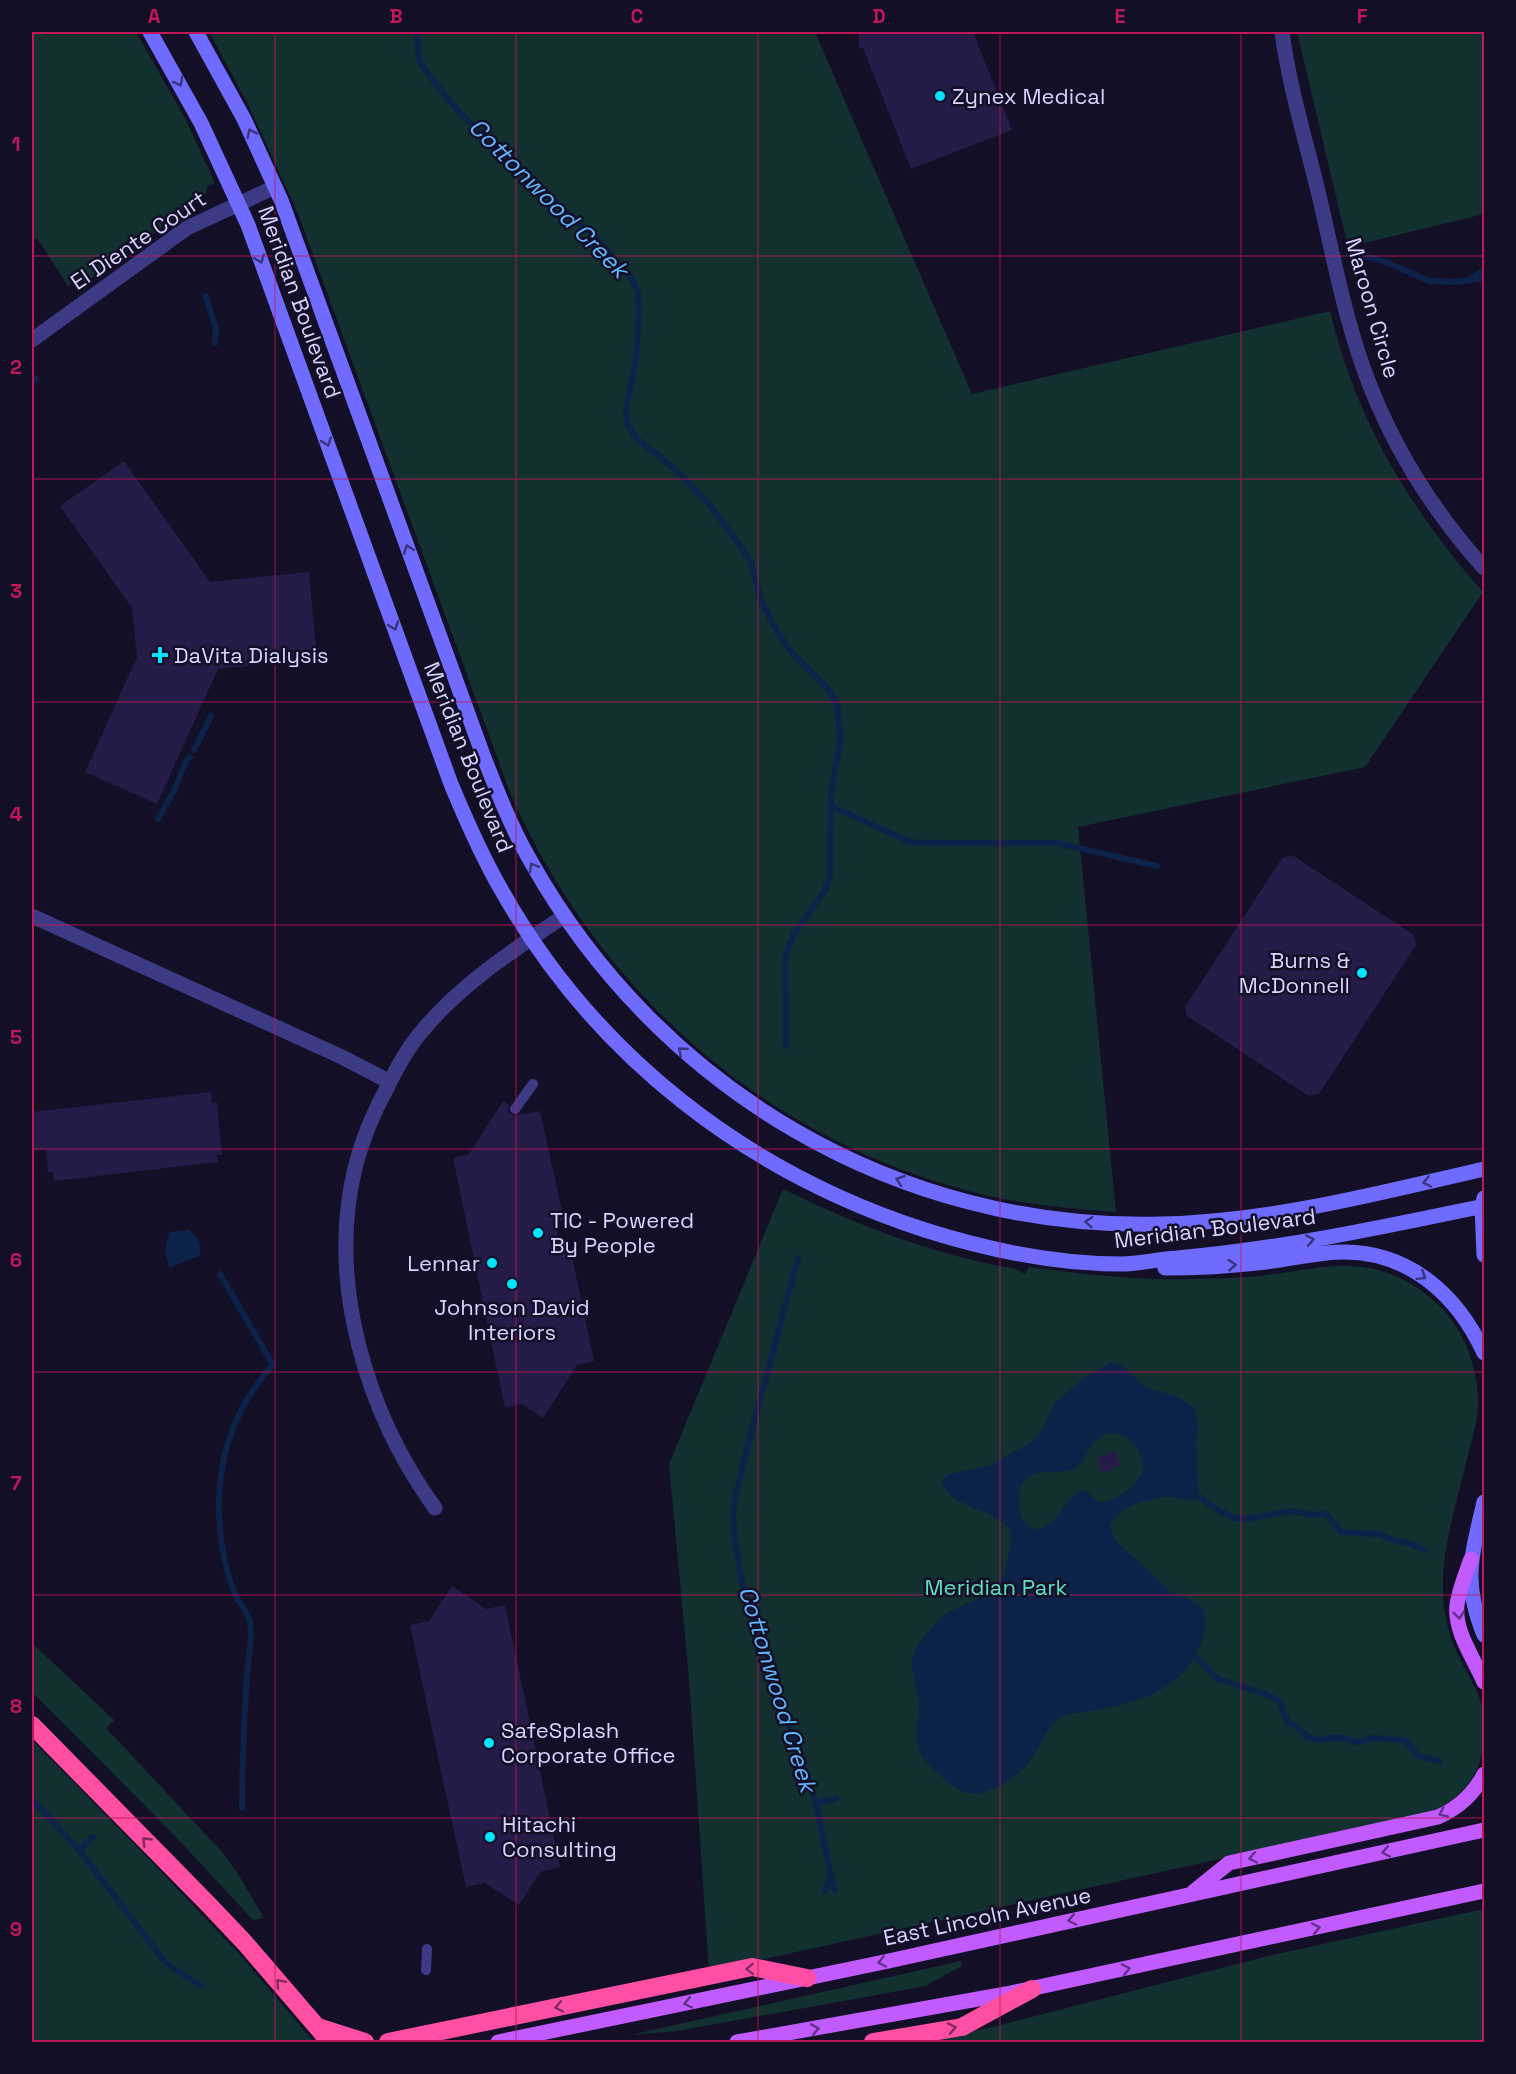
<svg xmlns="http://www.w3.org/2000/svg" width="1516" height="2074" font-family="'Space Grotesk',sans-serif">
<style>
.green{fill:#12302f}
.water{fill:#0c2248;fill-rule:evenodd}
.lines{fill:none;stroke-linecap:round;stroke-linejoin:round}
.stream{stroke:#0c2248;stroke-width:6}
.building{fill:#241b47}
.service{stroke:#3d3a85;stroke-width:10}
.minor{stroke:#3d3a85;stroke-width:15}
.tertiary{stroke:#3d3a85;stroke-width:15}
.secondary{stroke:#6f6bff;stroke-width:15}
.primary{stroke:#c25bff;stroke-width:15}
.motorway{stroke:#ff4fa3;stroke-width:18}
.oneway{stroke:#38347d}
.oneway2{stroke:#623188}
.oneway3{stroke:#7d2c5e}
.grid{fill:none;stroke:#c2185b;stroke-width:1.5;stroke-opacity:0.55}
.poi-dot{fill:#00e5ff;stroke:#130f26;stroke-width:2}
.labels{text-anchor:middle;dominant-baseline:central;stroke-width:5;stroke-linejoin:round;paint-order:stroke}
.poi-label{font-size:22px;fill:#d9d4ff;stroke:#130f26;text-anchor:start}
.street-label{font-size:22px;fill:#d9d4ff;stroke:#130f26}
.park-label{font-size:22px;fill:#5fe0c0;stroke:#130f26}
.water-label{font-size:24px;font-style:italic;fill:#62b6ff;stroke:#130f26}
.neatline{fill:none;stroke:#c2185b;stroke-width:2}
.grid-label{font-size:20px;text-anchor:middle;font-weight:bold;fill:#c2185b}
</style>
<rect width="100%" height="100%" fill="#130f26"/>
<!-- green -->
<path class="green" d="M32 32H136L186 120 213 179 214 184 208 185 206 193 189 208 86 282H75L68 286 37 238 32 242Z
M209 32H815L972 394 1330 311C1356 420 1409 508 1483 592L1365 767 1078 827 1116 1212C1078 1209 1041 1206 1003 1199 782 1153 602 1001 511 795L299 216 248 104Z
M1297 32H1484V214L1348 247Z
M783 1189C858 1226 933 1254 1015 1269L1025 1274 1029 1267C1083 1274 1139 1281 1194 1279 1220 1278 1247 1278 1273 1274 1294 1272 1315 1267 1336 1266 1381 1263 1424 1284 1451 1319 1469 1344 1479 1376 1478 1407 1477 1423 1472 1439 1468 1455 1455 1511 1433 1570 1448 1628 1454 1651 1466 1669 1476 1690 1491 1720 1487 1761 1466 1787 1456 1798 1443 1806 1430 1813L709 1971 689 1679 669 1464Z
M32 1643 114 1720 106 1728 222 1852 238 1874 264 1918 253 1920 177 1838 32 1692Z
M32 1740 147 1857 242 1957 314 2042H32Z
M1484 1909V2042H919L993 2027 1268 1956Z
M961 1961 962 1966 925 1986 915 1988 677 2031 630 2035Z"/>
<!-- water -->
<path class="water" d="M189 1230C198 1237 204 1245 199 1256L169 1268 165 1252 169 1232Z
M1111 1362 1123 1366 1135 1378 1147 1387 1180 1398 1192 1406 1199 1425 1196 1444 1199 1493 1190 1501C1184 1500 1177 1498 1171 1497 1152 1496 1114 1507 1110 1528L1117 1543 1143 1565 1169 1591 1197 1603 1203 1608C1208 1619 1205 1629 1202 1640 1183 1698 1121 1707 1068 1714 1048 1722 1043 1742 1031 1759 1020 1775 1003 1786 984 1792 967 1798 952 1786 940 1775 909 1749 918 1741 919 1706 920 1690 909 1673 913 1657 914 1650 919 1642 924 1637 931 1629 937 1620 946 1614 962 1603 989 1599 1000 1582 1008 1570 1009 1551 1011 1538 1014 1510 946 1511 942 1480L947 1475 990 1465 1030 1443 1040 1433 1055 1403 1084 1378ZM1108 1433C1128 1432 1149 1454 1141 1474 1134 1489 1116 1500 1100 1503L1087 1492 1080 1490C1065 1500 1061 1518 1045 1527 1023 1539 1009 1499 1026 1479 1038 1466 1055 1476 1070 1470 1092 1461 1082 1444 1108 1433Z"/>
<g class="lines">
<!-- stream -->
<path class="stream" d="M416 32 420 63 440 89 459 112 502 153 603 245 632 279 638 293 639 311 636 359 626 409 628 425 638 440 673 467 711 506 750 560 761 600 776 630 791 652 829 690 838 707 840 742 831 793 830 874 825 890 794 934 785 957 786 1046
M1349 254 1361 255 1386 262 1429 281 1457 282 1482 278
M1473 278 1484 270
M206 296 216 330 215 343
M32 382 36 379
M194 750 211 716
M831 806 908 841 919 843H1057L1157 866
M158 819 175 789 186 761 190 757
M798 1258 748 1445 734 1504 733 1519 735 1541 742 1582 748 1605 816 1803 831 1876 825 1891
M220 1274 273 1365C220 1422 208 1499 228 1573 230 1581 233 1590 237 1598 241 1605 249 1614 250 1622 253 1637 248 1661 247 1676 244 1720 242 1764 242 1808
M1192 1492 1220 1511 1235 1518 1246 1519 1290 1511 1312 1515 1324 1514 1328 1516 1341 1532 1379 1534 1390 1539 1411 1544 1425 1550
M1189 1653 1198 1659 1216 1678 1268 1695 1280 1702 1288 1723 1296 1726 1307 1737 1319 1740 1338 1737 1356 1742 1373 1738 1402 1740 1408 1743 1418 1756 1439 1761
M32 1799 79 1850 166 1963 201 1986
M816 1803 836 1799
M79 1850 93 1837
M831 1876 835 1890"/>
</g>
<!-- building -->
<path class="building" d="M859 32H973L1012 130 911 169 863 48H859Z
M124 461 210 582 309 572 317 659 218 669 157 804 85 772 137 657 132 608 60 506Z
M1292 855 1414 935 1416 945 1319 1094 1309 1096 1187 1016 1185 1007 1282 858Z
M211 1092 212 1103 217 1102 222 1155H217L218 1162 54 1181 53 1172H48L46 1149 32 1151V1112Z
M503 1101 509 1105 508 1112 514 1116 521 1113 524 1114 540 1111 564 1220 555 1222 560 1245 571 1252 594 1361 577 1365 543 1418 522 1404 505 1408 453 1158 469 1154Z
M1114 1451 1121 1465 1103 1473 1096 1459Z
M452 1586 486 1609 505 1605 534 1742 560 1867 540 1872 519 1905 485 1883 466 1887 439 1762 410 1625 429 1621Z"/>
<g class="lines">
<!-- service -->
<path class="service" d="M515 1109 533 1084
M426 1970 427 1949"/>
<!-- minor -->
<path class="minor" d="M32 340 187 228 275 187
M32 916 342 1057 390 1082
M435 1508C367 1414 327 1284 355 1168 362 1140 373 1113 387 1088 397 1067 408 1047 423 1030 462 983 514 950 564 916"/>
<!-- tertiary -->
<path class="tertiary" d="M1282 32C1289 85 1305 138 1318 191 1332 250 1343 310 1363 367 1390 443 1431 509 1484 568"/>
<!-- secondary -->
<path class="secondary" d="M150 32 201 123 248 225 451 784C466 820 482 857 502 891 595 1056 746 1172 925 1230 988 1250 1055 1264 1121 1264 1139 1264 1159 1259 1177 1258 1281 1249 1383 1227 1484 1206
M196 32 244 119 281 200 483 755C497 791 511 827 530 860 658 1089 898 1231 1161 1224 1269 1222 1380 1193 1484 1169
M1484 1198 1482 1206 1484 1255
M1165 1268C1199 1268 1233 1266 1266 1262 1292 1259 1318 1252 1344 1252 1410 1252 1458 1296 1484 1353
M1484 1502C1472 1555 1462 1581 1484 1635"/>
<!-- primary -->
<path class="primary" d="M1471 1559C1466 1573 1459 1590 1457 1605 1454 1632 1474 1658 1484 1682
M1193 1892 1229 1863 1438 1817C1458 1808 1474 1794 1484 1774
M498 2042 884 1962 1484 1830
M737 2042 1006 1994 1484 1891"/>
<!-- motorway -->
<path class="motorway" d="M32 1725 209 1905 245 1943 330 2042
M318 2027 365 2042
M388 2042 752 1967 807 1978
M873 2042 962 2027 1032 1989"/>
</g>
<!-- one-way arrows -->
<defs><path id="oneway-chevron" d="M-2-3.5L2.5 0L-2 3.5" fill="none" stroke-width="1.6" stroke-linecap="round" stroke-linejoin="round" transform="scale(1.5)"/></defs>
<g class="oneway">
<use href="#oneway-chevron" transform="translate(179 82) rotate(61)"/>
<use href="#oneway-chevron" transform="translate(251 133) rotate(-116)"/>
<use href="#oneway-chevron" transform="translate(260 259) rotate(70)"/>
<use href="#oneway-chevron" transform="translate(327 442) rotate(70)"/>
<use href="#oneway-chevron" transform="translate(408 549) rotate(-110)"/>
<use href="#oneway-chevron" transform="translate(394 626) rotate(70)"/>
<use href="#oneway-chevron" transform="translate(533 867) rotate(-120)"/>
<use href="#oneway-chevron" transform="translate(682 1051) rotate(-139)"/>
<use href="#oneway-chevron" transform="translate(900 1180) rotate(-161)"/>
<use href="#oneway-chevron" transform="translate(1427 1182) rotate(168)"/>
<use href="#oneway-chevron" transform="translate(1089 1222) rotate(-175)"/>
<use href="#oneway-chevron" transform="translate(1310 1240) rotate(-11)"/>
<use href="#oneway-chevron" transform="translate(1232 1265) rotate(-4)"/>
<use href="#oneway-chevron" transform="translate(1422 1276) rotate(32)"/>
</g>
<g class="oneway2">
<use href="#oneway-chevron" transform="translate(1459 1615) rotate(83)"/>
<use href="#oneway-chevron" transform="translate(1443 1813) rotate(155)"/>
<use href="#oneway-chevron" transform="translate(1386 1852) rotate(168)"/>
<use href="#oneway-chevron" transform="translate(1253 1858) rotate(168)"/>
<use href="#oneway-chevron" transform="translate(1072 1920) rotate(168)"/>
<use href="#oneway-chevron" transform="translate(1316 1928) rotate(-12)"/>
<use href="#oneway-chevron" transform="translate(882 1962) rotate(168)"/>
<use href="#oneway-chevron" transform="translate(1126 1969) rotate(-12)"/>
<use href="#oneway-chevron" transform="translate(688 2003) rotate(168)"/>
<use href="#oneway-chevron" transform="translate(815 2029) rotate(-10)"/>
</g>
<g class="oneway3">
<use href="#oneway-chevron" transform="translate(146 1841) rotate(-134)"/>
<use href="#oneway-chevron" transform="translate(750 1969) rotate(178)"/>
<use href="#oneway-chevron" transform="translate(280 1983) rotate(-131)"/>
<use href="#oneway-chevron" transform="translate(559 2007) rotate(168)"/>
<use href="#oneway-chevron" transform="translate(952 2028) rotate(-11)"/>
</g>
<!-- grid -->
<path class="grid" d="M275 32V2042M516 32V2042M758 32V2042M1000 32V2042M1241 32V2042M32 256H1484M32 479H1484M32 702H1484M32 925H1484M32 1149H1484M32 1372H1484M32 1595H1484M32 1818H1484"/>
<!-- markers -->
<g class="poi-dot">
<circle cx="940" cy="96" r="6"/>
<path d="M157 646h6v6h6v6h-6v6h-6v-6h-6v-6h6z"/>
<circle cx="1362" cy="973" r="6"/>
<circle cx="538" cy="1233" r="6"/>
<circle cx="492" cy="1263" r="6"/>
<circle cx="512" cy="1284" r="6"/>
<circle cx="489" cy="1743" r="6"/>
<circle cx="490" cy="1837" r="6"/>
</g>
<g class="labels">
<!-- poi labels -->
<g class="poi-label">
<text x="952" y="96">Zynex Medical</text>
<text x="174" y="655">DaVita Dialysis</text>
<text x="1350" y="960" text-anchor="end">Burns &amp;<tspan x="1350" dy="25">McDonnell</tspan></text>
<text x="550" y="1220">TIC - Powered<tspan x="550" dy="25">By People</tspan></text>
<text x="480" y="1263" text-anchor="end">Lennar</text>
<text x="512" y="1307" text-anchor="middle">Johnson David<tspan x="512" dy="25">Interiors</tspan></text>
<text x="501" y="1730">SafeSplash<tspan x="501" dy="25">Corporate Office</tspan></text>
<text x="502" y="1824">Hitachi<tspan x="502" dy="25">Consulting</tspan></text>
</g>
<!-- street labels -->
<g class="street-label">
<text transform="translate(138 240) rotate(-34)">El Diente Court</text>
<text transform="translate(300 302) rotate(70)">Meridian Boulevard</text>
<text transform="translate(1373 308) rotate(74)">Maroon Circle</text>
<text transform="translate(469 757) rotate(68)">Meridian Boulevard</text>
<text transform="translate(1215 1228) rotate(-7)">Meridian Boulevard</text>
<text transform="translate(987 1916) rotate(-12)">East Lincoln Avenue</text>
</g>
<!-- park labels -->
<g class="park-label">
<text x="996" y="1587">Meridian Park</text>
</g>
<!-- water labels -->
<g class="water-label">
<text transform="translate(549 198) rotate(45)">Cottonwood Creek</text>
<text transform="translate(778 1689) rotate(73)">Cottonwood Creek</text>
</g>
</g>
<!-- border -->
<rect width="1516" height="2074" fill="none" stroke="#130f26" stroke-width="66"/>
<rect x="33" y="33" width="1450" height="2008" class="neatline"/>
<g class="grid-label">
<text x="154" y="23">A</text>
<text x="396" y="23">B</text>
<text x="637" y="23">C</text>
<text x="879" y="23">D</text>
<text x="1120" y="23">E</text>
<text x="1362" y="23">F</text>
<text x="16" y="151">1</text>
<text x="16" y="374">2</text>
<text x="16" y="598">3</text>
<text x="16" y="821">4</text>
<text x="16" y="1044">5</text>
<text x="16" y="1267">6</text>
<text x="16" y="1490">7</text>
<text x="16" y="1713">8</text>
<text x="16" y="1936">9</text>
</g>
</svg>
